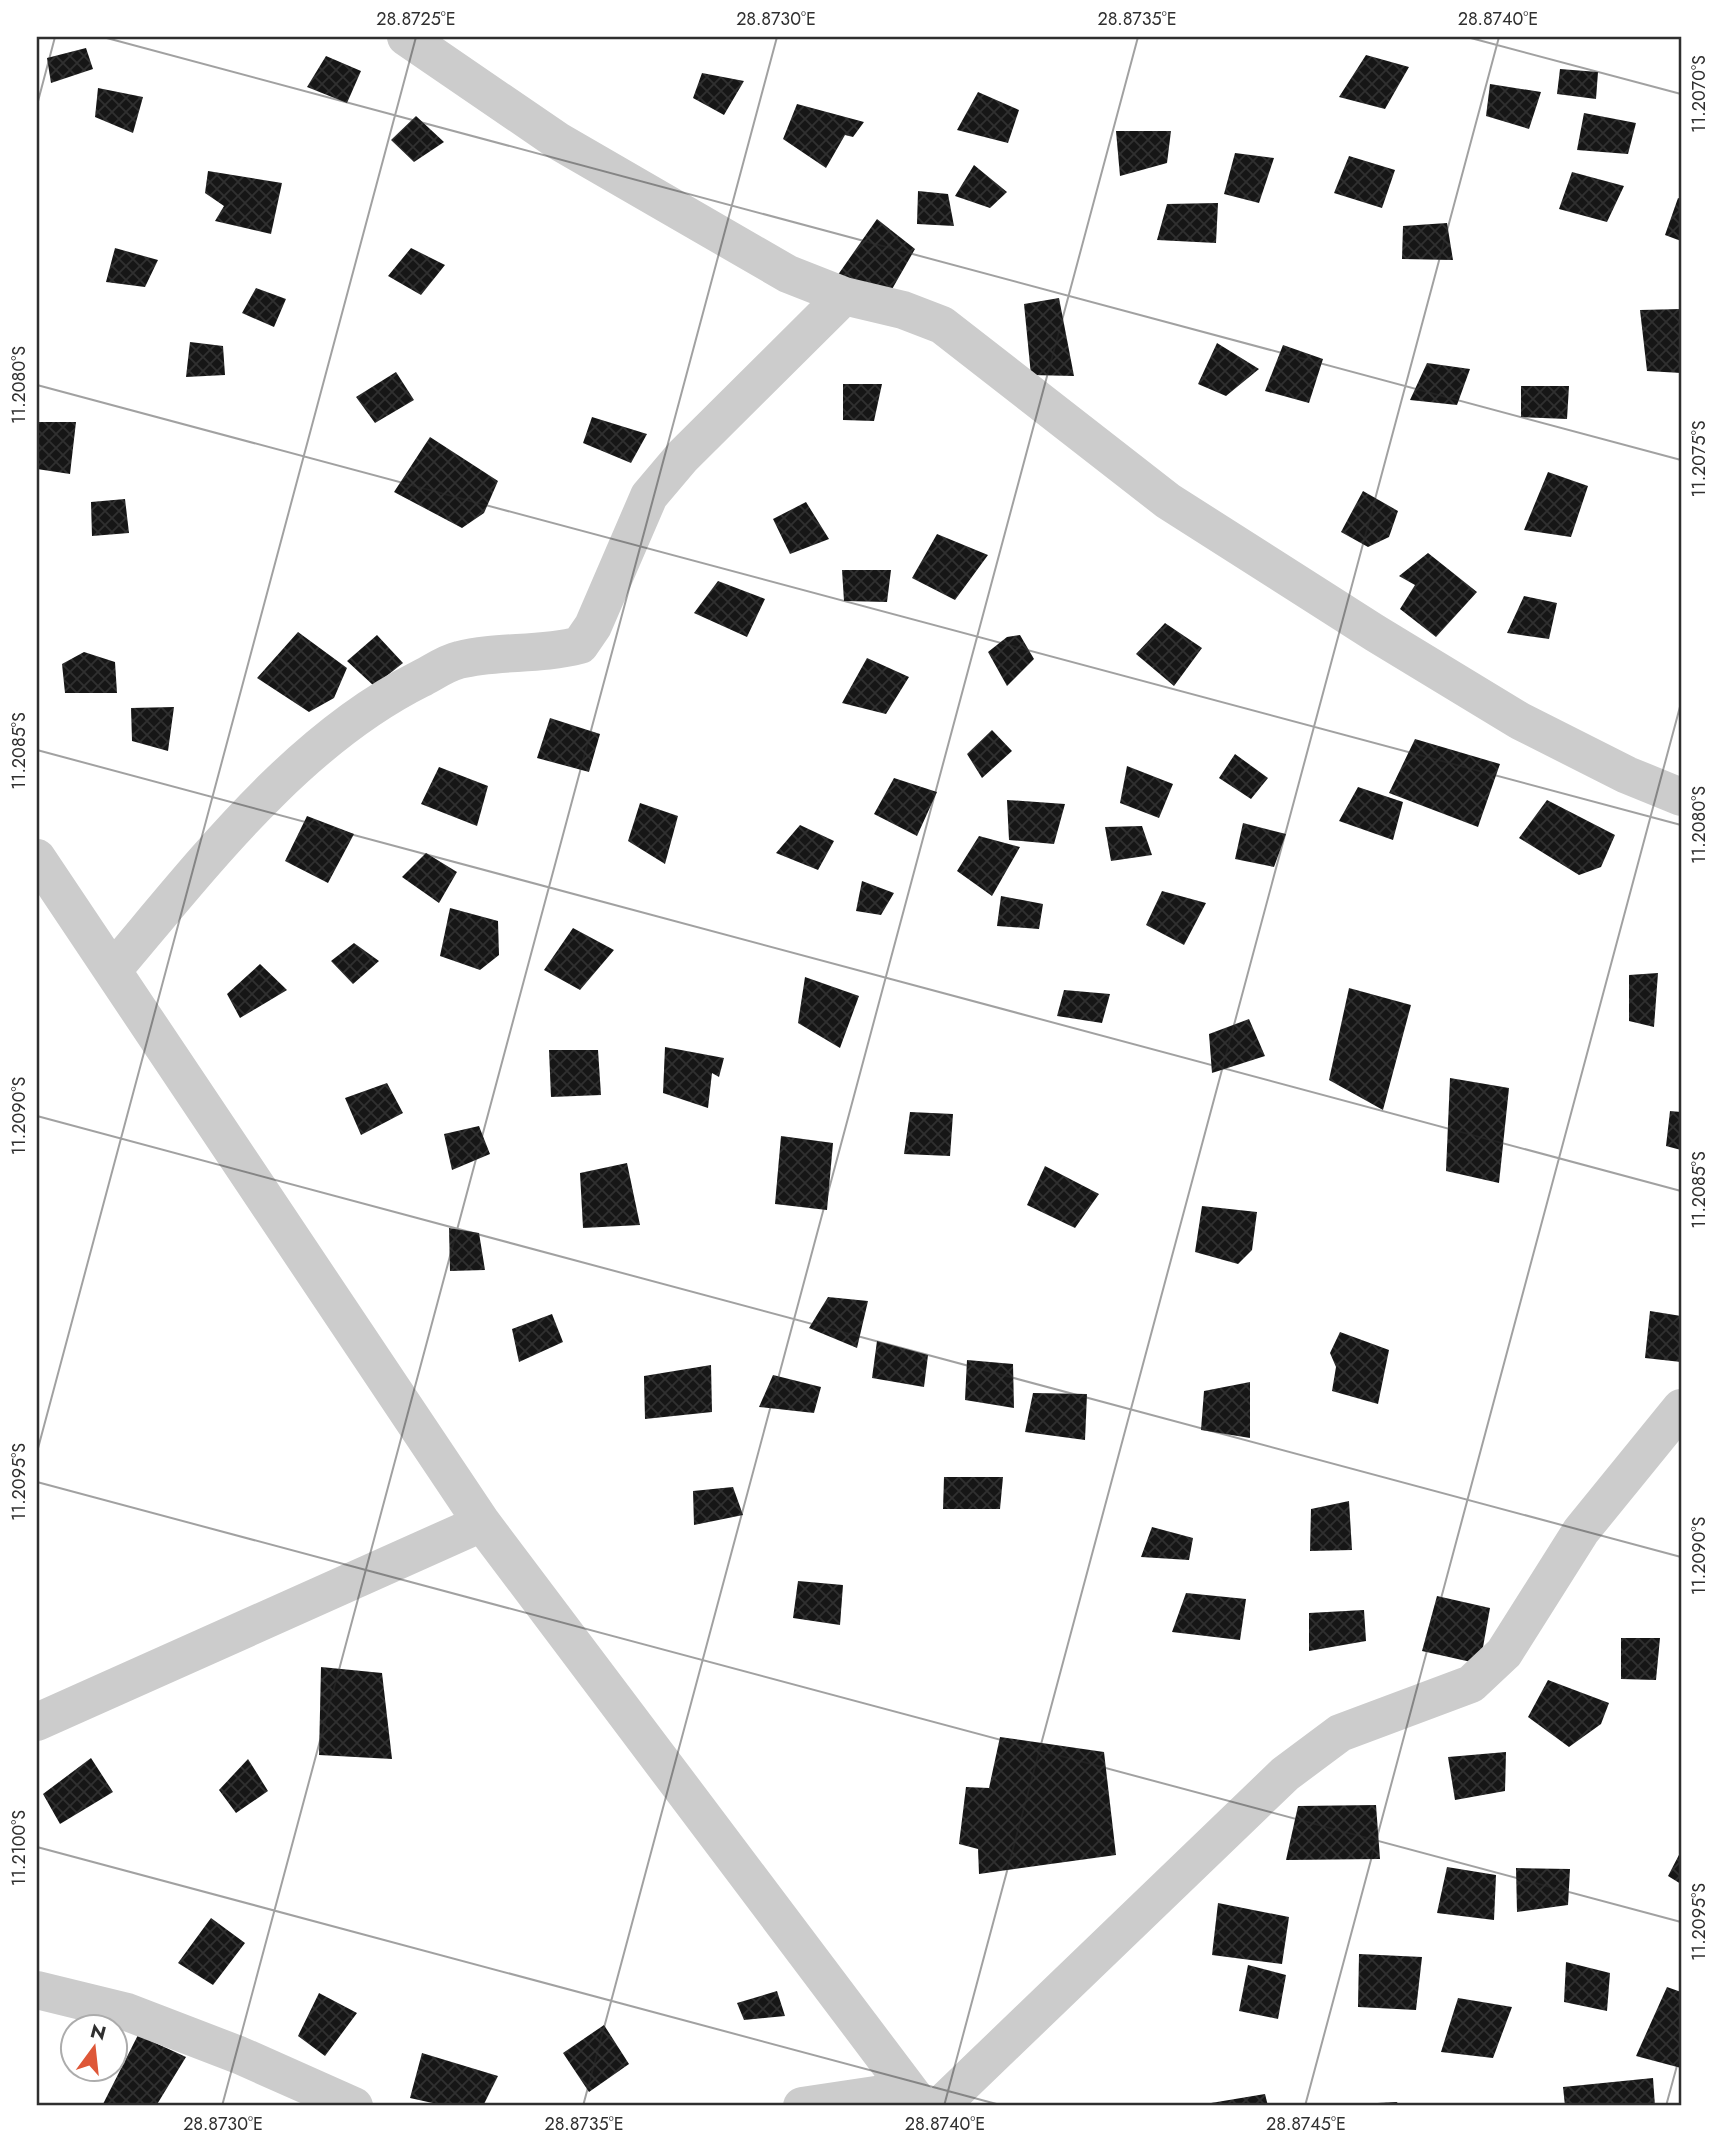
<svg xmlns="http://www.w3.org/2000/svg" width="1718" height="2143" font-family="Jost,sans-serif">
<style>
.building{fill:url(#building-cross-hatch)}
.lines{fill:none;stroke-linecap:round;stroke-linejoin:round}
.minor{stroke:#ccc;stroke-width:38}
.ticks{fill:none;stroke:#2f2f2f;stroke-width:2;stroke-opacity:0.45}
.neatline{fill:none;stroke:#2f2f2f;stroke-width:2.5}
.ticks-label{font-size:18px;text-anchor:middle;fill:#2f2f2f}
</style>
<defs>
<pattern id="building-cross-hatch" width="8" height="8" patternUnits="userSpaceOnUse" patternTransform="scale(1.75)"><rect width="8" height="8" fill="#161616"/><path d="M0 0l8 8M0 8l8-8" fill="none" stroke="#303030"/></pattern>
</defs>
<rect width="100%" height="100%" fill="#fff"/>
<!-- building -->
<path class="building" d="M86 48 93 69 51 83 47 58Z
M1366 55 1409 67 1385 109 1339 97Z
M326 56 361 71 347 103 307 87Z
M1560 69 1598 72 1596 99 1557 94Z
M702 73 744 81 724 115 693 98Z
M1490 84 1541 92 1529 129 1486 116Z
M98 88 143 97 133 133 95 117Z
M978 92 1019 110 1008 143 957 130Z
M797 104 864 122 853 137 845 135 826 168 783 139Z
M1584 113 1636 123 1628 154 1577 150Z
M416 116 444 142 414 162 391 140Z
M1116 131H1171L1167 163 1120 176Z
M1235 153 1274 158 1259 203 1224 194Z
M1349 156 1395 170 1382 208 1334 193Z
M974 165 1007 192 990 208 955 196Z
M208 171 282 183 271 234 215 221 224 206 205 193Z
M1572 172 1624 186 1607 222 1559 209Z
M918 191 948 194 954 226 917 224Z
M1678 198 1681 199V241L1665 235Z
M1218 203 1216 243 1157 240 1167 204Z
M877 219 915 249 887 298 835 279Z
M1447 223 1453 260 1402 259 1403 226Z
M115 248 158 260 145 287 106 282Z
M411 248 445 265 421 295 388 276Z
M256 288 286 299 274 327 242 313Z
M1059 298 1074 376 1031 375 1024 304Z
M1681 309V373L1647 371 1640 310Z
M190 342 223 346 225 375 186 377Z
M1217 343 1259 369 1226 396 1198 384Z
M1283 345 1323 359 1309 403 1265 391Z
M1427 363 1470 369 1457 405 1410 400Z
M396 372 414 400 375 423 356 397Z
M843 384H882L874 421 843 420Z
M1521 386H1569L1567 419 1521 417Z
M592 417 647 434 631 463 583 443Z
M37 422H76L70 474 37 469Z
M430 437 498 481 484 513 462 528 394 492Z
M1548 472 1588 486 1571 537 1524 530Z
M1363 491 1398 511 1389 537 1368 547 1341 532Z
M125 499 129 533 92 536 91 502Z
M806 502 829 539 790 554 773 519Z
M937 534 988 555 955 600 912 578Z
M1428 553 1477 592 1436 637 1400 609 1415 585 1399 576Z
M842 570H891L887 602 844 601Z
M718 581 765 599 747 637 694 613Z
M1524 596 1557 603 1549 639 1507 633Z
M1165 623 1202 648 1174 686 1136 654Z
M298 632 347 668 334 698 309 712 257 678Z
M377 635 403 663 374 686 347 661Z
M1020 635 1034 659 1007 686 988 652 1007 637Z
M84 652 115 662 117 693H65L62 664Z
M867 658 909 677 886 714 842 703Z
M174 707 168 751 132 741 131 708Z
M550 718 600 734 589 772 537 758Z
M992 730 1012 751 982 778 967 754Z
M1415 739 1500 764 1478 827 1389 793Z
M1235 754 1268 778 1251 799 1219 778Z
M1127 766 1173 784 1159 818 1120 803Z
M439 767 488 786 477 826 421 804Z
M894 778 937 792 917 836 874 814Z
M1358 787 1403 802 1393 840 1339 821Z
M1007 800 1065 804 1054 844 1009 840Z
M1547 800 1615 835 1601 867 1579 875 1519 838Z
M640 803 678 816 665 864 628 841Z
M307 816 354 834 328 883 285 861Z
M1243 823 1286 834 1274 867 1235 859Z
M800 825 834 841 818 870 776 853Z
M1142 826 1152 855 1111 861 1105 827Z
M979 836 1020 847 992 896 957 871Z
M426 853 457 872 439 903 402 877Z
M862 881 894 893 881 915 856 911Z
M1162 891 1206 903 1184 945 1146 925Z
M1001 896 1043 904 1039 929 997 926Z
M450 908 498 921 499 955 480 970 440 956Z
M573 928 614 950 580 990 544 970Z
M354 943 379 961 353 984 331 961Z
M260 964 287 990 240 1018 227 994Z
M1658 973 1654 1027 1629 1021V975Z
M805 977 859 996 840 1048 798 1023Z
M1349 988 1411 1005 1383 1110 1329 1080Z
M1064 990 1110 994 1102 1023 1057 1016Z
M1249 1019 1265 1056 1212 1073 1209 1034Z
M665 1047 724 1058 719 1077 712 1073 708 1108 663 1093Z
M549 1050H598L601 1095 551 1097Z
M1450 1078 1509 1088 1499 1183 1446 1171Z
M387 1083 403 1113 361 1135 345 1098Z
M1670 1111 1681 1112V1150L1666 1146Z
M910 1112 953 1114 950 1156 904 1154Z
M479 1126 490 1154 452 1170 444 1134Z
M781 1136 833 1143 827 1210 775 1204Z
M627 1163 640 1225 583 1228 580 1173Z
M1045 1166 1099 1194 1075 1228 1027 1205Z
M1202 1206 1257 1212 1252 1250 1238 1264 1195 1252Z
M449 1228 479 1233 485 1270 450 1271Z
M828 1297 868 1301 857 1348 809 1328Z
M1650 1311 1681 1316V1362L1645 1358Z
M552 1314 563 1342 519 1362 512 1329Z
M1340 1332 1389 1350 1378 1404 1332 1391 1336 1367 1330 1353Z
M877 1341 928 1355 924 1387 872 1378Z
M967 1360 1013 1364 1014 1408 965 1400Z
M711 1365 712 1412 645 1419 644 1376Z
M773 1375 821 1387 814 1413 759 1407Z
M1250 1382V1438L1201 1430 1204 1391Z
M1033 1393 1087 1394 1085 1440 1025 1432Z
M944 1477H1003L1000 1509H943Z
M733 1487 743 1515 694 1525 693 1491Z
M1349 1501 1352 1550 1310 1551 1311 1509Z
M1152 1527 1193 1538 1189 1560 1141 1557Z
M798 1581 843 1585 840 1625 793 1618Z
M1186 1593 1246 1599 1240 1640 1172 1632Z
M1437 1596 1490 1608 1480 1664 1422 1651Z
M1364 1610 1366 1641 1309 1651V1613Z
M1621 1638H1660L1656 1680 1621 1679Z
M321 1667 382 1673 392 1759 319 1755Z
M1548 1680 1609 1703 1601 1724 1569 1747 1528 1717Z
M1000 1737 1104 1752 1116 1855 979 1874 978 1849 959 1844 966 1787 989 1788Z
M1506 1752 1505 1791 1455 1800 1448 1757Z
M91 1758 113 1792 60 1824 43 1794Z
M248 1759 268 1791 236 1813 219 1790Z
M1376 1805 1380 1859 1286 1860 1298 1806Z
M1681 1851V1884L1668 1876Z
M1447 1867 1496 1875 1494 1920 1437 1913Z
M1516 1868 1570 1869 1568 1905 1517 1912Z
M1218 1903 1289 1917 1282 1964 1212 1955Z
M211 1918 245 1943 213 1985 178 1963Z
M1359 1954 1422 1957 1416 2010 1358 2007Z
M1566 1962 1610 1973 1607 2011 1564 2002Z
M1248 1965 1286 1975 1278 2019 1239 2011Z
M1667 1987 1681 1992V2068L1636 2056Z
M777 1991 785 2016 744 2020 737 2003Z
M319 1993 357 2013 325 2056 298 2036Z
M1458 1998 1512 2007 1493 2058 1441 2052Z
M604 2025 629 2064 589 2092 563 2053Z
M138 2035 186 2057 156 2106H102Z
M422 2053 498 2076 483 2106H446L410 2098Z
M1653 2078 1655 2106H1565L1563 2087Z
M1265 2094 1268 2106H1211V2103Z
M1397 2102 1399 2106H1358V2104Z"/>
<g class="lines">
<!-- minor -->
<path class="minor" d="M406 37 558 141 788 274 844 296 903 310 942 325 1168 501 1375 633 1520 721 1627 775 1681 797
M37 858 482 1523 921 2106
M113 970C202 865 296 741 420 679 432 673 446 663 459 660 497 650 539 656 580 645L593 626 649 496 682 457 844 296
M37 1722 482 1523
M37 1990 127 2012 239 2055 354 2106
M802 2106 909 2090
M940 2106 1285 1774 1340 1733 1471 1684 1504 1653 1581 1531 1681 1408"/>
</g>
<!-- ticks -->
<path class="ticks" d="M103 37 1681 460M1467 37 1681 94M37 105 55 37M37 385 1681 825M37 750 1681 1191M37 1116 1681 1557M37 1452 416 37M37 1482 1681 1922M37 1847 1004 2106M222 2106 777 37M583 2106 1138 37M944 2106 1499 37M1305 2106 1681 703M1666 2106 1681 2051"/>
<!-- border -->
<rect width="1718" height="2143" fill="none" stroke="#ffffff" stroke-width="77"/>
<!-- north arrow -->
<g transform="translate(94 2048) rotate(15)"><circle r="33" fill="#ffffff" stroke="#acacac" stroke-width="2"/>
<path d="M0-5L12 26L0 18L-12 26Z" fill="#de5738"/>
<text y="-10" font-size="19" font-weight="bold" text-anchor="middle" fill="#2f2f2f">N</text>
</g>
<rect x="38" y="38" width="1642" height="2066" class="neatline"/>
<g class="ticks-label">
<text x="416" y="25">28.8725°E</text>
<text x="776" y="25">28.8730°E</text>
<text x="1137" y="25">28.8735°E</text>
<text x="1498" y="25">28.8740°E</text>
<text transform="translate(1699 94) rotate(-90)" y="6">11.2070°S</text>
<text transform="translate(19 385) rotate(-90)" y="6">11.2080°S</text>
<text transform="translate(1699 459) rotate(-90)" y="6">11.2075°S</text>
<text transform="translate(19 751) rotate(-90)" y="6">11.2085°S</text>
<text transform="translate(1699 825) rotate(-90)" y="6">11.2080°S</text>
<text transform="translate(19 1116) rotate(-90)" y="6">11.2090°S</text>
<text transform="translate(1699 1190) rotate(-90)" y="6">11.2085°S</text>
<text transform="translate(19 1482) rotate(-90)" y="6">11.2095°S</text>
<text transform="translate(1699 1556) rotate(-90)" y="6">11.2090°S</text>
<text transform="translate(19 1848) rotate(-90)" y="6">11.2100°S</text>
<text transform="translate(1699 1922) rotate(-90)" y="6">11.2095°S</text>
<text x="223" y="2130">28.8730°E</text>
<text x="584" y="2130">28.8735°E</text>
<text x="945" y="2130">28.8740°E</text>
<text x="1306" y="2130">28.8745°E</text>
</g>
</svg>
